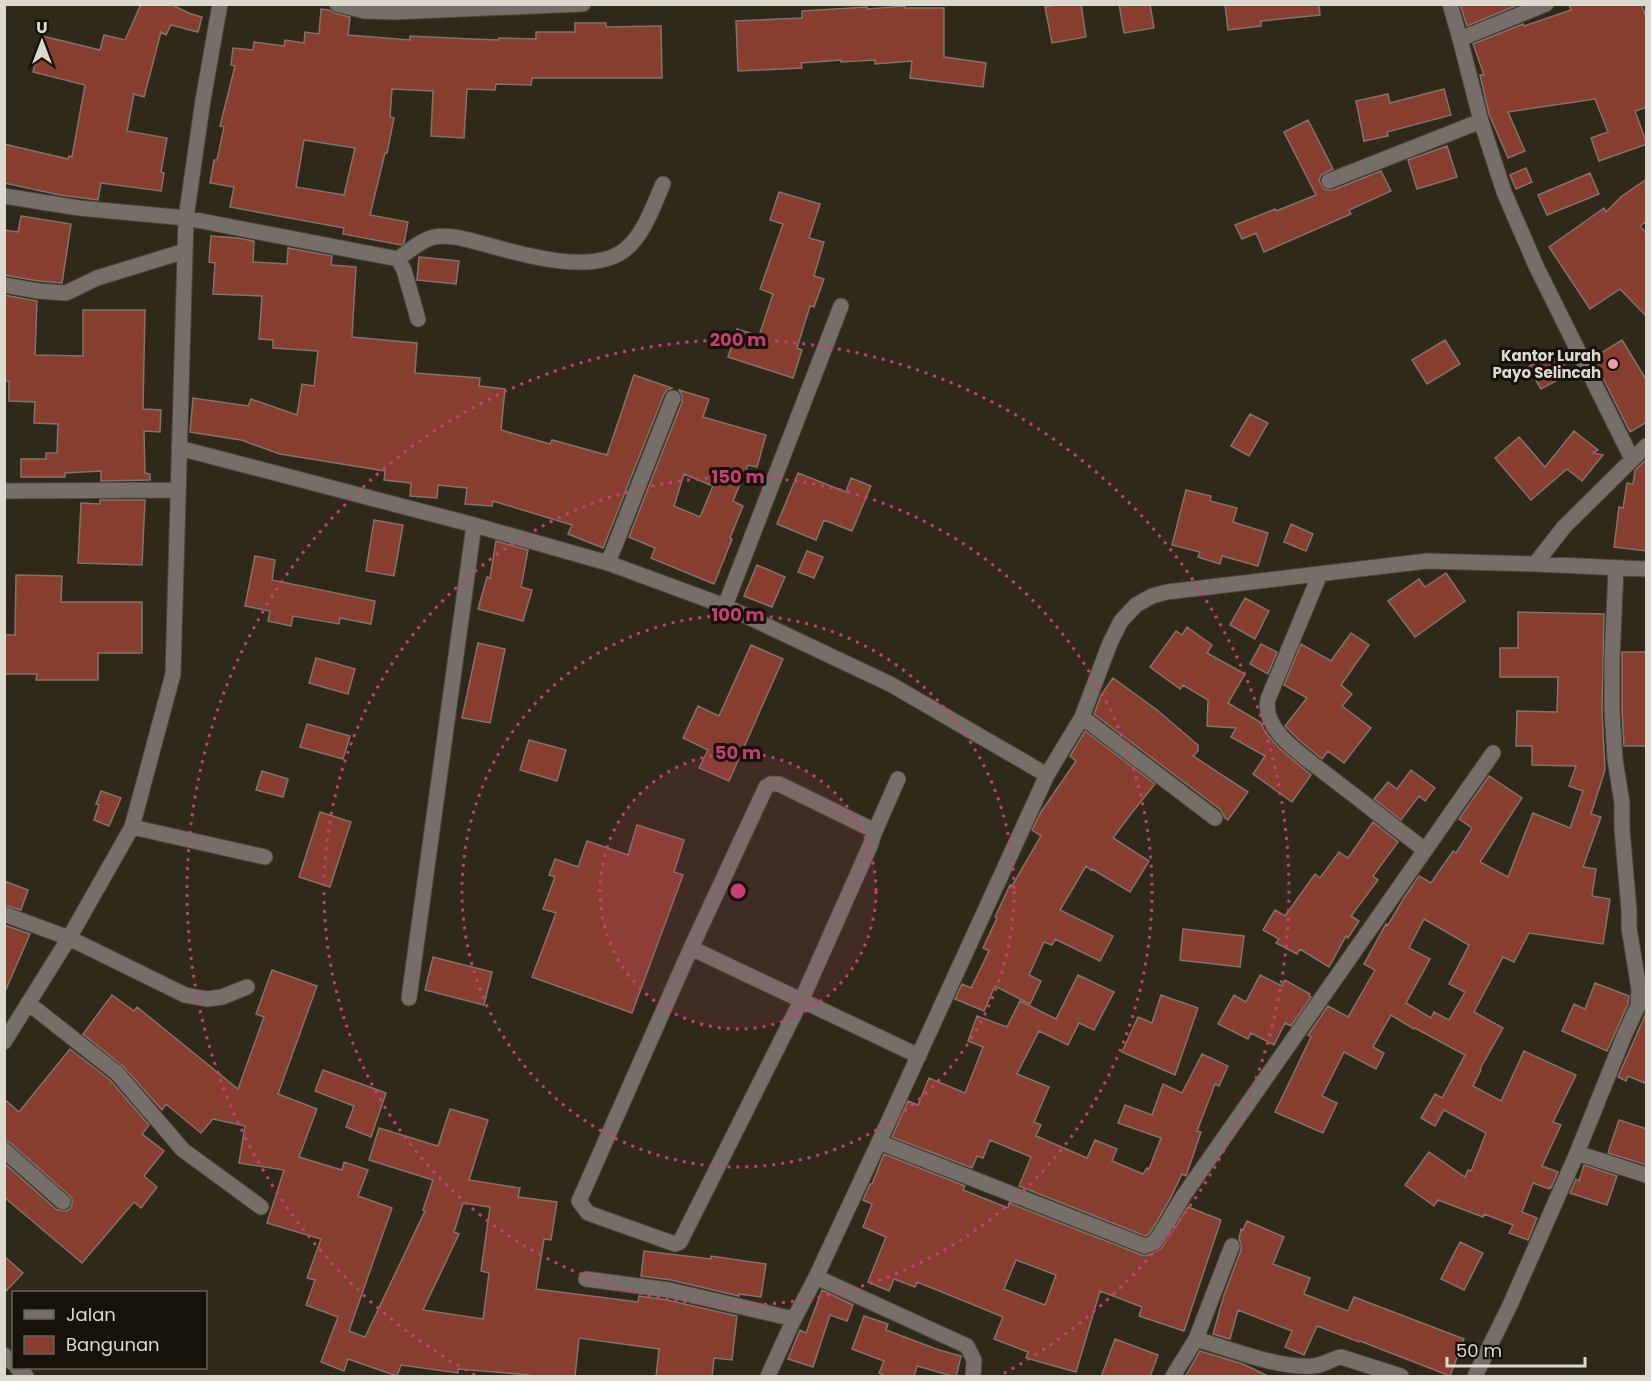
<svg xmlns="http://www.w3.org/2000/svg" width="1651" height="1381" font-family="Poppins,sans-serif">
<style>
.building{fill:#873e2e;stroke:#86716c;stroke-width:1.5;fill-rule:evenodd}
.lines{fill:none;stroke-linecap:round;stroke-linejoin:round}
.minor-casing{stroke:#4a4536;stroke-width:17}
.minor{stroke:#766e69;stroke-width:15}
.ring{fill:none;stroke:#c73f72;stroke-width:3;stroke-dasharray:3 6}
.poi-dot{fill:#f29aad;stroke:#14120b;stroke-width:2}
.labels{text-anchor:middle;dominant-baseline:central;stroke-width:6;stroke-linejoin:round;paint-order:stroke}
.poi-label{font-size:15px;font-weight:bold;fill:#dcd9cf;stroke:#14120b;text-anchor:end}
.centre{fill:#c73f72;stroke:#14120b;stroke-width:3}
.ring-label{font-size:18px;text-anchor:middle;font-weight:bold;fill:#c73f72;stroke:#14120b;stroke-width:6;stroke-linejoin:round;paint-order:stroke}
</style>
<rect width="100%" height="100%" fill="#2e2919"/>
<!-- building -->
<path class="building" d="M141 4H170L191 14 202 17 198 32 171 25 166 35 161 32 144 97 134 94 127 131 167 138 161 172 164 173 161 191 101 183 98 200 60 195 4 183V144L68 159 69 156 72 157 85 85 33 72 42 36 100 50 104 35 125 40Z
M1060 4H1081L1086 37 1052 43 1045 7Z
M1119 4H1150L1154 28 1124 33Z
M1225 4H1319L1320 15 1261 21V26L1228 30Z
M1460 4H1517L1518 5 1467 26Z
M1569 4H1641L1647 19V107L1635 111 1647 144 1599 161 1591 138 1608 132 1595 99 1508 112 1525 151 1508 158 1489 114 1480 75H1484L1473 44 1523 24 1524 26 1571 10Z
M905 6V8H944V57L986 63 983 87 910 78 912 61 875 64V60L841 62V60L801 63 802 68 738 71 736 21 802 18V11L867 7V9Z
M321 9 329 10 335 13 350 17 348 35 410 40V36L472 39 499 40V38L536 39V32H575V23H606V27L661 26 662 78H532L531 85 496 84 495 90 467 89 464 138 431 136 433 91 392 89 390 117 394 118 387 153H385L370 215 408 222 404 243 401 245 343 234 344 228 230 207 234 187 210 183 214 160H217L224 127 220 126 235 66 231 65 233 48 253 50 254 42 284 46 285 40 304 43 305 32 319 34ZM304 140 355 148 344 195 296 187Z
M1444 89 1451 115 1387 132 1388 136 1364 141 1356 101 1388 94 1390 103Z
M1308 120 1333 169 1321 175 1319 180 1323 188 1327 190H1333L1381 171 1391 191 1349 210 1351 214 1264 252 1256 233 1242 239 1235 225 1275 209 1276 211 1316 195 1284 132Z
M1447 146 1457 177 1417 189 1408 160Z
M1526 168 1532 182 1516 189 1510 175Z
M1590 173 1599 194 1547 215 1538 195Z
M1647 179V221L1640 226 1647 234V317L1620 289 1590 309 1549 247 1604 208 1606 212 1622 196Z
M779 192 820 204 809 238 824 242 814 276 824 279 814 307 810 306 797 348 802 350 793 378 728 357 737 329 759 336 773 294 760 289 783 224 770 220Z
M21 216 71 224 62 283 39 281 4 275V230L18 232Z
M211 236 237 238 254 241 253 262 287 264 288 248 332 256 331 265 356 267 352 337 417 343 415 373 480 378 479 386 505 389 501 430 550 444 552 440 607 455 634 375 672 388 667 390 664 394 603 548 568 534 572 525 493 501 492 506 465 504 467 488 438 485 437 498 410 496 411 483 384 480 385 471 280 454 241 440 190 432 193 398 248 406 251 399 297 415 302 384 314 386 318 351 273 348V340L259 339 262 296 213 294 215 263 209 262Z
M419 257 459 261 456 284 417 280Z
M4 295 37 301 35 355 83 356V310H145L143 409 161 410 160 432 144 431 145 473 150 474V480L101 481V471L65 473V477H21V459H46V453H57L58 424 34 423 35 402 9 401V381H4Z
M1445 340 1460 364 1427 384 1412 360Z
M1622 340 1647 381V422L1630 432 1593 358Z
M1556 351 1569 374 1541 389 1528 367Z
M679 390 709 399 703 417 766 435 757 467 748 465 733 501 743 506 730 538 732 539 714 584 651 558 655 548 629 537 682 402V396ZM684 474 713 486 700 517 674 506Z
M1250 414 1268 423 1249 456 1231 446Z
M1574 431 1598 450 1593 453 1603 455 1582 481 1567 469 1531 500 1495 458 1519 437 1545 467Z
M1647 459V551L1614 547 1619 507 1623 508 1627 483 1633 484 1635 470Z
M798 473 846 492 851 478 871 486 852 531 824 520 816 540 777 524Z
M1186 490 1211 496 1210 501 1237 508 1233 522 1268 533 1258 566 1222 556 1220 564 1198 557 1200 552 1172 545Z
M100 500H145L142 565 78 563 81 503 100 504Z
M374 520 403 525 394 576 366 571Z
M1291 524 1313 534 1306 551 1284 542Z
M496 541 528 550 521 587 532 590 523 621 478 609 487 577 490 578Z
M807 551 823 557 814 578 798 572Z
M255 556 275 560 272 580 375 601 371 624 340 618 339 624 293 616 291 626 268 621 270 611 245 606Z
M757 565 785 577 772 607 744 596Z
M1446 573 1465 601 1415 637 1388 601 1419 579 1425 587Z
M16 575 62 576 61 602H142V653H98V680H36L37 674H4V635H15Z
M1245 598 1269 611 1255 639 1230 625Z
M1518 612 1604 614 1602 711 1605 770 1591 814 1601 817 1583 867 1596 869 1592 896 1610 899 1603 944 1529 933 1514 962 1503 957 1474 1012 1503 1028 1480 1069 1481 1070 1473 1086 1501 1101 1524 1051 1576 1075 1553 1122 1561 1125 1542 1166 1558 1172 1551 1188 1549 1187V1189L1533 1183 1522 1212 1537 1218 1528 1240 1509 1233 1513 1225 1484 1214 1483 1217 1438 1200 1434 1206 1405 1185 1429 1152 1465 1177 1468 1170 1471 1171 1486 1133 1444 1110 1435 1126 1421 1118 1435 1094 1442 1098 1465 1055 1415 1028 1414 1029 1391 1015 1373 1047 1384 1053 1376 1069 1344 1052 1322 1096 1337 1103 1323 1133 1275 1112 1311 1037 1308 1035 1328 1006 1348 1017 1375 970 1364 964 1386 924 1388 925 1404 898 1419 876 1431 883 1453 851 1456 853 1472 828 1459 819 1489 776 1522 798 1480 862 1508 877 1533 813 1570 828 1583 791 1569 786 1576 766 1532 765V746H1516L1517 711 1557 712 1558 677H1500V648H1518ZM1424 919 1469 945 1449 984 1465 992 1449 1020 1434 1012 1431 1018 1406 1003 1430 959 1409 948Z
M1187 627 1212 645 1207 653 1245 674 1228 703 1260 722 1266 733 1279 748 1311 775 1292 802 1253 774 1265 756 1231 737 1236 728 1207 726 1208 700 1183 685 1180 689 1150 667 1176 631 1182 635Z
M1351 633 1369 645 1341 685 1352 694 1342 706 1371 728 1344 763 1328 751 1322 759 1299 740 1285 726 1307 698 1284 685 1301 644 1331 661Z
M478 643 505 649 490 723 462 718Z
M1261 644 1277 652 1268 674 1250 664Z
M751 645 783 659 729 781 699 768 708 750 683 738 698 706 719 716Z
M1622 652H1647V746H1624L1622 711Z
M316 658 355 669 348 694 309 683Z
M1113 678 1157 710 1198 745V751L1193 756 1248 792 1228 820 1225 818 1221 810 1094 714 1101 695Z
M307 724 350 736 343 759 300 747Z
M1085 731 1155 784 1130 815 1113 838 1149 861 1130 892 1092 869 1091 870 1086 866 1060 910 1113 936 1100 961 1055 939 1052 945 1044 942 1029 975 1041 981 1030 1004 995 986 984 1011 955 999 962 984 971 988 989 951 983 948 997 918 995 917 1010 885 1012 886 1041 836 1032 830 1041 812 1076 761 1070 756Z
M529 740 566 750 557 781 520 770Z
M1411 770 1435 788 1425 801 1419 796 1401 820 1374 799 1388 782 1397 789Z
M262 771 288 779 283 797 256 790Z
M101 791 121 798 109 826 94 820 99 805 96 804Z
M320 812 351 822 330 887 299 877Z
M1373 822 1398 842 1373 876 1378 880 1351 916 1359 921 1348 938 1346 936 1329 967 1300 949 1297 954 1276 943 1279 939 1263 930 1275 910 1285 916 1315 874 1320 878 1339 852 1348 858Z
M637 825 684 840 674 872 683 875 632 1013 532 977 556 913 543 909 555 877 549 875 555 859 578 867 587 841 628 855Z
M4 881 28 890 21 910 4 905Z
M4 925 30 934 4 994Z
M1183 929 1244 936 1240 967 1180 960Z
M433 957 492 972 484 1005 425 990Z
M272 970 317 986 278 1094 317 1109 299 1157 342 1170 344 1162 368 1170 358 1196 392 1208 349 1331 365 1337 425 1211 423 1210 433 1180 369 1160 379 1128 438 1146 450 1109 488 1120 469 1180 520 1188 518 1197 557 1202 551 1240 544 1239 536 1289 638 1302 639 1296 667 1300 737 1316 732 1360 714 1358 712 1377H656L659 1349 579 1338 575 1377H530V1375L458 1369V1373L401 1365 397 1376 348 1359 344 1371 321 1362 338 1317 306 1305 315 1280 307 1278 321 1239 267 1223 284 1170 239 1163 245 1126 213 1119 201 1133 166 1104 162 1110 124 1067 83 1034 112 995 134 1011 137 1007 238 1089 264 1017 256 1014ZM463 1203 490 1207 481 1271 489 1273 483 1319 423 1310 459 1234 454 1232Z
M1078 975 1114 992 1094 1030 1079 1023 1068 1045 1039 1031 1017 1074 1049 1087 1034 1122 1041 1125 1036 1136 1087 1158 1095 1140 1117 1149 1112 1161 1143 1174 1147 1168 1149 1169 1161 1138 1118 1123 1125 1105 1152 1115 1163 1084 1182 1093 1202 1054 1228 1066 1219 1086 1215 1084 1197 1131 1201 1132 1186 1176 1182 1174 1170 1199 1153 1228 1148 1235 1145 1236 1019 1186 1031 1157 990 1140 983 1158 977 1156 972 1168 892 1137 908 1101 918 1105 929 1078 965 1093 983 1047 968 1041 977 1016 1007 1027 1020 1001 1056 1019Z
M1260 975 1282 986 1285 980 1310 994 1309 996 1311 997 1291 1026 1285 1023 1274 1045 1251 1033 1248 1039 1218 1024 1234 995 1246 1002Z
M1595 983 1629 996 1628 1004 1607 1051 1562 1031 1574 1004 1585 1009Z
M1161 995 1198 1008 1175 1075 1122 1052 1138 1017 1152 1023Z
M1647 1011V1084L1628 1076 1626 1081 1618 1077Z
M70 1049 110 1080 149 1125 142 1134 164 1151 144 1176 157 1187 141 1208 134 1202 82 1263 4 1197V1163L57 1210 66 1211 70 1209 72 1204V1199L69 1195 10 1143 4 1140V1099L19 1112Z
M323 1070 386 1093 371 1137 346 1127 354 1106 315 1091Z
M1619 1120 1647 1129V1165L1608 1153Z
M884 1154 965 1186 963 1190 1008 1208 1009 1203 1142 1255H1148L1161 1249 1188 1207 1221 1220 1184 1331 1139 1316 1142 1307 1100 1291 1076 1372 1026 1358 1028 1352 994 1339 1003 1317 969 1303 917 1282 915 1287 894 1279 889 1291 868 1282 886 1237 863 1227 872 1204 863 1200 870 1184H872ZM1016 1260 1056 1275 1045 1305 1004 1289Z
M1584 1165 1617 1176 1607 1205 1570 1193 1576 1179 1579 1181Z
M1247 1221 1284 1237 1273 1264 1310 1278 1304 1294 1348 1311 1354 1297 1464 1339 1450 1376 1360 1341 1359 1342 1317 1326 1304 1355 1285 1347 1292 1331 1238 1310 1230 1339 1213 1334 1224 1295 1241 1250V1244L1239 1239 1241 1229 1243 1230Z
M1460 1242 1483 1253 1464 1290 1441 1279Z
M644 1251 711 1259V1256L766 1264 761 1297 739 1294V1296L671 1280 641 1276Z
M4 1256 23 1273 4 1293Z
M822 1290 853 1305 847 1321 830 1315 813 1367 788 1359 800 1330 806 1333Z
M864 1316 888 1324 886 1330 939 1350 961 1356 956 1377 917 1366 914 1377H887L879 1373 884 1361 852 1349Z
M1115 1339 1158 1355 1150 1377H1101Z
M1200 1351 1243 1364 1270 1377H1185Z"/>
<g class="lines">
<!-- minor casing -->
<g class="minor-casing">
<path id="minor" d="M337 4 364 11 395 12 583 4
M1450 4 1460 39 1481 121 1504 192 1536 266 1632 459
M1460 39 1546 4
M1329 181 1481 121
M4 196 79 208 186 218 398 259 404 270 418 319
M398 259C409 251 421 240 434 237 450 234 468 240 484 244 520 254 595 277 627 248 645 232 653 206 663 184
M4 285 38 291 66 293 97 278 185 251
M179 448 474 525 608 563 725 606 890 684 1047 775
M4 491 178 490
M608 563 673 398
M1535 564 1564 527 1646 446
M1320 574 1268 699C1265 713 1271 725 1281 736 1294 751 1315 765 1330 777 1362 801 1393 826 1425 850
M725 606 841 306
M1082 717 1215 818
M771 784H779L875 831 870 846 802 999 680 1242 675 1244 588 1213 579 1201 691 948 766 787Z
M132 827 265 857
M875 831 898 779
M4 914 69 938 185 995 207 999 222 997 247 987
M691 948 919 1056
M409 998 474 525
M28 1003 117 1073 183 1150 261 1207
M4 1042 69 938 132 827 173 674 186 218 203 100 220 4
M879 1142 1145 1246 1154 1243 1161 1233 1184 1195 1493 753
M4 1150 63 1202
M1577 1153 1646 1175
M816 1277 967 1346 974 1360 973 1376
M586 1279 669 1290 794 1319
M1196 1339C1230 1349 1280 1369 1314 1366 1324 1365 1331 1359 1341 1357L1401 1376
M4 1355 14 1364
M17 1368 26 1376
M768 1376 794 1319 816 1277 879 1142 1047 775 1082 717 1110 643 1121 621 1136 605 1152 596 1167 592 1427 561 1535 564 1646 569
M1173 1376 1196 1339 1232 1246
M1475 1376 1510 1305 1577 1153 1624 1036 1638 1006 1639 989 1629 928V910L1622 829V803L1615 759 1612 711V660L1616 569"/>
</g>
<!-- minor -->
<use href="#minor" class="minor"/>
</g>
<!-- distance rings -->
<circle cx="738" cy="891" r="138" fill="#c73f72" fill-opacity=".12"/>
<g class="ring">
<circle cx="738" cy="891" r="138"/>
<circle cx="738" cy="891" r="276"/>
<circle cx="738" cy="891" r="414"/>
<path d="M475 1375A551 551 0 1 1 1001 1375"/>
</g>
<!-- markers -->
<circle class="poi-dot" cx="1613" cy="364" r="6"/>
<g class="labels">
<!-- poi labels -->
<g class="poi-label">
<text x="1601" y="355">Kantor Lurah<tspan x="1601" dy="17">Payo Selincah</tspan></text>
</g>
</g>
<circle cx="738" cy="891" r="9" class="centre"/>
<g class="ring-label">
<text x="738" y="346">200 m</text>
<text x="738" y="483">150 m</text>
<text x="738" y="621">100 m</text>
<text x="738" y="759">50 m</text>
</g>
<!-- border -->
<rect width="1651" height="1381" fill="none" stroke="#dcd9cf" stroke-width="12"/>
<!-- legend -->
<rect x="12" y="1291" width="195" height="78" fill="#14120b" stroke="#646259" stroke-width="1.5"/>
<rect x="24" y="1310" width="30" height="9" fill="#766e69" stroke="#646259" stroke-width="1.5"/>
<text x="66" y="1321" font-size="18" fill="#dcd9cf">Jalan</text>
<rect x="24" y="1336" width="30" height="18" fill="#873e2e" stroke="#646259" stroke-width="1.5"/>
<text x="66" y="1351" font-size="18" fill="#dcd9cf">Bangunan</text>
<!-- north arrow -->
<g transform="translate(42 42)" stroke="#14120b" stroke-width="4.5" paint-order="stroke">
<path d="M0-4.5L10 22L0 15L-10 22Z" fill="#dcd9cf"/>
<text y="-9" font-size="16" font-weight="bold" text-anchor="middle" fill="#dcd9cf">U</text>
</g>
<!-- scale -->
<path d="M1447 1357v9h138v-9" fill="none" stroke="#dcd9cf" stroke-width="3"/>
<text x="1456" y="1357" font-size="18" fill="#dcd9cf" stroke="#14120b" stroke-width="4.5" paint-order="stroke">50 m</text>
</svg>
